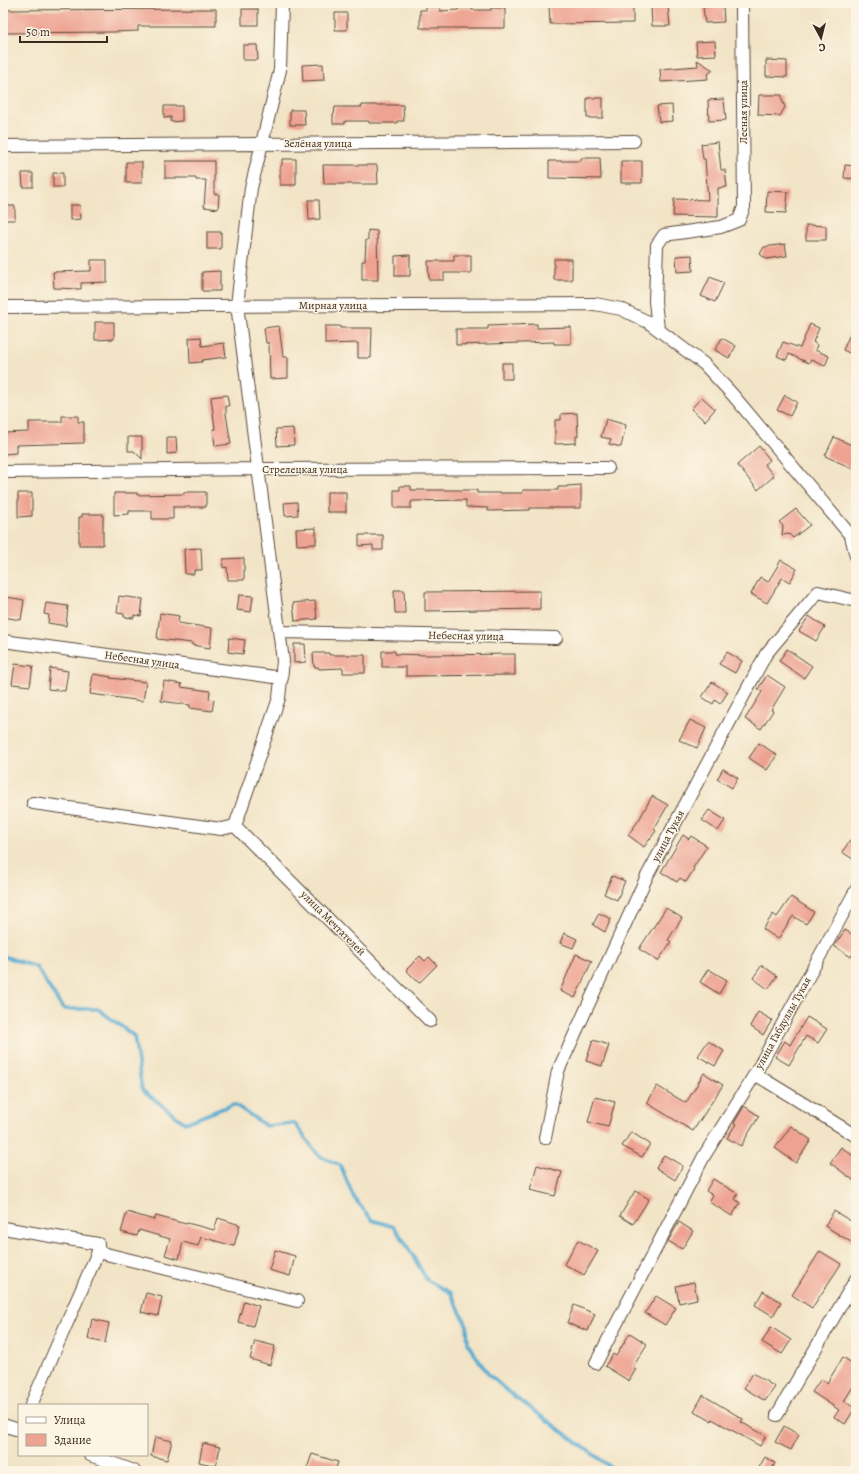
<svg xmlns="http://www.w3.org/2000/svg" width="859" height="1474" font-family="Alegreya,serif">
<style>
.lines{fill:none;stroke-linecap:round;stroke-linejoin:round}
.stream{stroke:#55abd1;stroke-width:3.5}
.building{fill:#eea392}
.minor-casing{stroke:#564637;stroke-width:14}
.minor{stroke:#fff;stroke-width:12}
.labels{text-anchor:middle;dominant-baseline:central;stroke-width:3;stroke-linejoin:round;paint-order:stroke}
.street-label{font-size:11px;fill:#3b2a1e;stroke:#fcf5e5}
</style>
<rect width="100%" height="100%" fill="#fcf5e5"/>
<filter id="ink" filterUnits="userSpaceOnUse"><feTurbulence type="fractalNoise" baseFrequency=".025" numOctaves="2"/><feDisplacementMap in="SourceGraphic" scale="8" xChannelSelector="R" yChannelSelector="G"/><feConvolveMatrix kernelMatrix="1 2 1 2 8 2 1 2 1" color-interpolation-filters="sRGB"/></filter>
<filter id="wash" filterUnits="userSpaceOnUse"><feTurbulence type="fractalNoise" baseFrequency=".012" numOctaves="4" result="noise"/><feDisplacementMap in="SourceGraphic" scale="16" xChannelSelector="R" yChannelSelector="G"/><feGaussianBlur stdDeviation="0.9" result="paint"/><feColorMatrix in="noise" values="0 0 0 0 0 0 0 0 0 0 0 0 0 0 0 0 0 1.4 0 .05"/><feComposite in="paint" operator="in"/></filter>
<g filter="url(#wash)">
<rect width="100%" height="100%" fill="#f2e4c6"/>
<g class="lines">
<!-- stream -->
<path class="stream" d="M3 956 36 967 63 1009H98L134 1036 142 1090 185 1123 234 1104 266 1126 294 1123 319 1156 340 1165 354 1198 372 1220 394 1227 404 1241 427 1280 451 1293 467 1326 468 1344 488 1374 511 1394 616 1471"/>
</g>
<g id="blocks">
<!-- building -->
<path class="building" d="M549 5H633V23L550 24Z
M668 6 670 26H652L651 7Z
M723 6 724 22 705 23 703 7Z
M426 7H440V11L458 10V8H472V10H491V8H505V28H420V10H426Z
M216 9V26H138V31L113 32 3 33V10Z
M242 9H258V25H242Z
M335 13H347V30H335Z
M715 41 716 55 697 56 696 42Z
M243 45H257L258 60H243Z
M697 60 713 70 707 75 708 79 661 82 660 69 698 66Z
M766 60 787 61V77L766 76Z
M323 64 324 80 303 81 302 65Z
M759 95H782V100L785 107 780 116 758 115Z
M587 98H603V118H587Z
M724 99 726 120 709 121 708 100Z
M362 105H403L404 121H397V123H369V121H345V124H333V114H334L335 107H362Z
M672 105 673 121 659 122 657 106Z
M164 106H182V121L171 122V117L164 118Z
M290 110H304L305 125H290Z
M718 142 721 170H725L727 187 718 188V217L673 216 674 199 708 200 705 159H703L701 144Z
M581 158H600L601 179 549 178V161H581Z
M282 159H296V185H280V167L282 165Z
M165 161H214V194H219L218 209 204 207 206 180H196V178H165Z
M621 161H642V183H621Z
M126 162H142V183H126Z
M323 165H377L378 184H324Z
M845 165 856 166V179L844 178Z
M22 173H33V187H23Z
M53 173H63V187H53Z
M767 191 788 192 786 213 766 212Z
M308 200H319L320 219 309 220Z
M70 205H80L81 219 70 220Z
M5 206H15V220H5Z
M806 225 826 226V240H806Z
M368 230 377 231 378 280H362V261H365L366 240H368Z
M207 232H221V249H207Z
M785 244 787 256 766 259 760 254 764 247Z
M410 255V276H395V256Z
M454 255H471V273H444V280H429L428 261H454Z
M692 255 693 271 677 272 676 256Z
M554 259H572V280H554Z
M91 260H107V282L81 283V289L54 288 53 272 91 271Z
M220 271V291H202V272Z
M710 277 724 283 715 302 701 296Z
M856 321V356L843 350Z
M95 322H114V339L95 340Z
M537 324V328L571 327V344H554V342L456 345V329H488V326Z
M810 324 819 328 813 342 817 345 815 350 829 356 825 366 811 360 809 363 789 354 786 360 777 356 783 342 800 348Z
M279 326 283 357H288V378L270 379 269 343H266L264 328Z
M325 326H340V328H372L371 358H358V343L325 344Z
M201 337 202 346 224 343 226 357 202 360V362L190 363 189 338Z
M722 338 736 346 729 358 715 350Z
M502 363H512V379H502Z
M227 395 229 406H226V414L231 444 215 446 213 429H215L211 397Z
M785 395 797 402 790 416 777 410Z
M702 397 715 409 705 421 691 409Z
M577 413 578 436H576V443L555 444V420H561V414Z
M62 416H78V422H84V443L16 445V453L3 454V433L29 432V422H62Z
M606 419 626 425 621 447 609 444 611 439 601 437Z
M293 428 294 445 277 446 276 429Z
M128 437H142V459L134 451H128Z
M167 437H176L177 453 167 454Z
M834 437 856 447V470L825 456Z
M759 446 770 460 764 464 774 476 758 490 737 465Z
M581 485V508H530V510L488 511V508L466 507V500L413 501 411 502V508H394V490H400V486H411V490H477V493H523V490H558V487H567V486Z
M184 492H206V507H173V519H152V511H129V514L114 515V493H137V495L184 494Z
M327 492H346V512H327Z
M18 493H32V516L18 517Z
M297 502 298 515 285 516 284 503Z
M796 509 810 525 793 538 789 534 782 535 783 526 779 522Z
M82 514H103V545H79V517H82Z
M316 528V544L297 545 296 529Z
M359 535H383V550H373V545L359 546Z
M201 548 202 570H194V574H185L184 549Z
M244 558V580H228L227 567 223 568V559Z
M781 560 797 569 790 582 782 578 767 603 751 594 760 577 768 582Z
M394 590H404L405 613H395Z
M540 591V609L425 611V592Z
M239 595 253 596 251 612 237 610Z
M119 596 143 599 141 616 134 615V618L124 617V614L117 613Z
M6 597 24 600 21 620 3 617Z
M315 601 317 619 295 621 293 603Z
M46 603 68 606 66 626 48 623 49 615 44 614Z
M160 613 179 616 178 623 212 628 210 648 192 645V643L157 639Z
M809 616 825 627 816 641 799 631Z
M229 638 245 640 243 654 228 652Z
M294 644H305L306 662 294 663Z
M787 649 812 666 804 678 779 661Z
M382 651H395V654L426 655 515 654V675L406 676V667H382Z
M727 652 742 661 735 673 719 664Z
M313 653H329V655H365V673H343V668L319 669 318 667H314Z
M15 664 33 666 30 686 12 684Z
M50 668 68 671 65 691 48 689Z
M93 674 111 677 110 678 146 682 143 701 90 694Z
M767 675 785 687 771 710 773 711 761 729 745 719 762 692 758 689Z
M164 681 182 684 181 687 210 691 209 699 214 700 212 711 190 708V705L161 701Z
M712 682 728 692 720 704 715 700 713 704 702 697Z
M690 720 706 728 697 748 679 740Z
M759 743 777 755 767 770 749 758Z
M723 769 738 778 732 788 717 779Z
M652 796 668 805 654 829 656 831 644 847 628 835 639 820Z
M709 810 725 820 718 831 702 820Z
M856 832V861L842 852Z
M683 835 689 839 691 836 707 846 693 868 694 869 686 882 680 878 677 882 661 872Z
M612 876 625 881 617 900 604 894Z
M791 897 814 912 806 924 793 916 778 939 763 929 773 914 777 917Z
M666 908 682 918 668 940 671 942 658 961 639 949Z
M599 913 611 919 605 932 593 925Z
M845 930 856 937V948L851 957 834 946Z
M564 933 577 939 573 948 560 943Z
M576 954 592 961 575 998 560 991Z
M420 956 425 961 429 957 437 965 419 983 406 970Z
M762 965 777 976 768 989 753 978Z
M708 969 727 980 719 994 700 982Z
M758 1012 772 1020 763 1035 750 1026Z
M807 1017 827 1029 818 1043 806 1036 789 1065 775 1057 785 1041 790 1045Z
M593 1040 609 1045 602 1066 586 1061Z
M708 1041 724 1051 715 1066 698 1056Z
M704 1073 723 1085 693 1131 647 1103 657 1086 686 1103Z
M595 1097 615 1102 608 1127 588 1122Z
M744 1106 759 1116 741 1146 727 1138 736 1124 734 1123Z
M791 1126 811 1140 796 1163 775 1148Z
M631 1132 650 1144 642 1157 622 1146Z
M841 1147 856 1158V1182L830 1163Z
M664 1155 683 1166 675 1180 656 1168Z
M537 1165 562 1172 555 1196 530 1190Z
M713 1179 738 1194 735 1199 740 1203 732 1216 709 1202 713 1195 706 1191Z
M635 1191 649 1199 633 1224 620 1216Z
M834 1211 856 1224V1245L825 1226Z
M127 1212 154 1220 156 1216 186 1224 187 1223 214 1230 218 1218 240 1225 234 1246 201 1237 198 1246 183 1242 179 1259 165 1255 170 1239 139 1230 137 1236 121 1232Z
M679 1222 693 1231 682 1249 668 1241Z
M578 1240 598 1251 584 1275 564 1264Z
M275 1250 295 1256 290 1276 269 1270Z
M820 1251 841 1264 812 1308 792 1295Z
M694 1282 697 1299 679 1303 676 1286Z
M763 1291 781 1302 773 1316 755 1305Z
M146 1293 162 1297 158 1316 141 1312Z
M656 1296 676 1308 665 1325 645 1313Z
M244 1301 259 1306 253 1326 238 1322Z
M574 1305 595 1314 588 1331 567 1323Z
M92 1319 109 1323 105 1343 88 1339Z
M771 1327 791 1340 782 1354 762 1342Z
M630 1333 647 1344 633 1367 636 1369 629 1381 605 1366 613 1354 616 1356Z
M255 1341 275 1346 270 1365 250 1359Z
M843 1357 856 1366V1382L844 1401 855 1408 845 1424 834 1417 839 1410 812 1392 821 1379 827 1383Z
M753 1373 775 1387 765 1401 744 1388Z
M703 1395 743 1419 741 1422 766 1436 760 1446 712 1419 711 1421 694 1411Z
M784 1426 799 1435 791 1450 775 1442Z
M155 1437 172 1441 167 1460 151 1456Z
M203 1443 220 1447 216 1466 199 1462Z
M312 1454 338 1462 335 1471H306Z
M765 1457 775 1463 771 1471H757Z"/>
</g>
</g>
<g filter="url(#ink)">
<use href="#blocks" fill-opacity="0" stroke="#564637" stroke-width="1"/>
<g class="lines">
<!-- minor casing -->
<g class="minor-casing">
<path id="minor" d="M3 146 634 141
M3 307 595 304 621 309 648 322 704 364 732 394 851 536 856 556
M658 329 655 301 657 245 664 235 721 227 739 220 744 207 742 3
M3 472 257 469 608 468
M281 632 556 638
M3 641 282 678
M33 803 221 829 235 826
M235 826 279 698 283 661 237 305 251 188 280 70 282 3
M235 826 430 1021
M856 890 755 1074 856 1136
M545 1138 558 1071 647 876 766 654 818 592 856 601
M3 1228 98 1244V1252
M596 1363 704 1156 755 1074
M31 1405 98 1252 297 1301
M777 1415 856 1279
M3 1425 19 1430
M90 1455 134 1471"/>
</g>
<!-- minor -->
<use href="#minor" class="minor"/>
</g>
</g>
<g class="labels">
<!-- street labels -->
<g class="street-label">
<text transform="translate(743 112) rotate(-90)">Лесная улица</text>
<text x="318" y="143">Зелёная улица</text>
<text x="333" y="305">Мирная улица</text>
<text x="305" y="469">Стрелецкая улица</text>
<text transform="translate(466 636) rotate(1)">Небесная улица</text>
<text transform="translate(142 660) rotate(8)">Небесная улица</text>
<text transform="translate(668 836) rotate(-62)">улица Тукая</text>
<text transform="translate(333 923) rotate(45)">улица Мечтателей</text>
<text transform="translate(783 1023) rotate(-61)">улица Габдуллы Тукая</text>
</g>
</g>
<!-- margin -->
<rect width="859" height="1474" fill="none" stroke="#fcf5e5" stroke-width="16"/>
<!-- legend -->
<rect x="18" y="1404" width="130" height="52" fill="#fcf5e5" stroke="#afa495"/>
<rect x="26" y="1417" width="20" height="6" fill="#ffffff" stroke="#afa495"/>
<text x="54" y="1424" font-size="12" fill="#3b2a1e">Улица</text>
<rect x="26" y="1434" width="20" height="12" fill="#eea392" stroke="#afa495"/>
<text x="54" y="1444" font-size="12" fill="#3b2a1e">Здание</text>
<!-- north arrow -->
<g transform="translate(821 38) rotate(173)" stroke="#fcf5e5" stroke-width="3" paint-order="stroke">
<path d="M0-3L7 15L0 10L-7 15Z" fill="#3b2a1e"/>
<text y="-6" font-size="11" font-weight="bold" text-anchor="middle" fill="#3b2a1e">С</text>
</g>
<!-- scale -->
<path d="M20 36v6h87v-6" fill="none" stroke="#3b2a1e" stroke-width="2"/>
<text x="26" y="36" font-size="12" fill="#3b2a1e" stroke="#fcf5e5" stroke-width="3" paint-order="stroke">50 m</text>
</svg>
